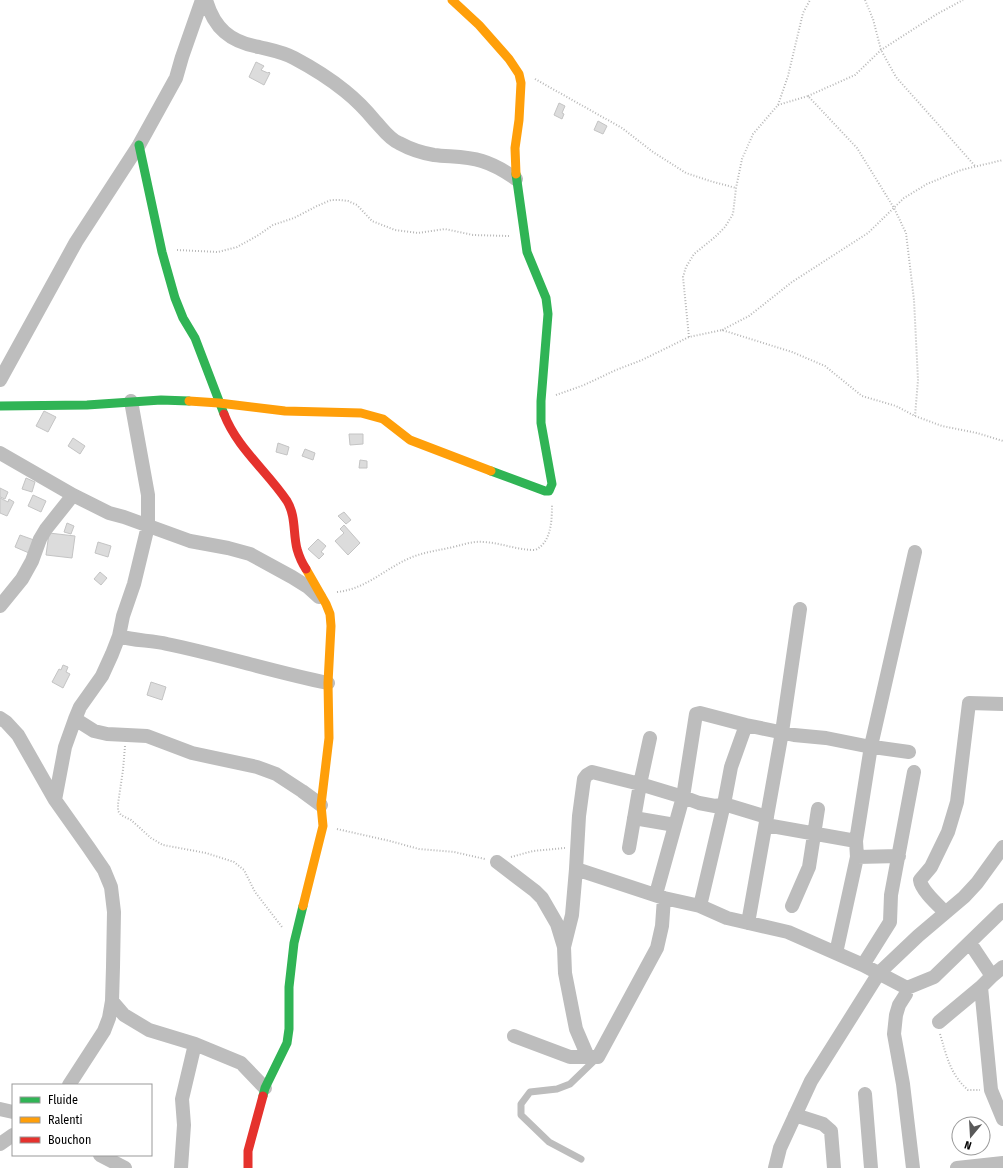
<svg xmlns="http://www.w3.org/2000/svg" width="1003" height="1168" font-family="'Fira Sans Condensed',sans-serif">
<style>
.building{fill:#dcdcdc;stroke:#c4c4c4}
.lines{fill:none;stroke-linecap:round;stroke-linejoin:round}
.path{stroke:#b8b8b8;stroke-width:2;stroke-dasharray:1 2;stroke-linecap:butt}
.lane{stroke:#bdbdbd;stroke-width:7}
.street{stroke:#bdbdbd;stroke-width:14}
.fast{stroke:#30b455;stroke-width:9}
.slow{stroke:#ff9f0a;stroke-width:9}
.jam{stroke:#e5322d;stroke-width:9}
</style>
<rect width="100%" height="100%" fill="#fff"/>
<!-- building -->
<path class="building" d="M256 62 264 66 261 70 268 73 269 72 270 73 264 85 249 77Z
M559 103 565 106 562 113 564 114 562 119 554 115Z
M598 121 607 126 603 134 594 130Z
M44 411 56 417 48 432 36 426Z
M349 434H363V444L350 445Z
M73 438 85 446 80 454 68 446Z
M278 443 289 447 287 455 276 452Z
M305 449 315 453 313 460 302 456Z
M360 460 367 461V468H359Z
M26 478 35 482 32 492 22 489Z
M0 488 8 492 5 499 0 497Z
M33 495 46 501 41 512 28 506Z
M0 498 8 502 9 499 14 502 7 516 0 513Z
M344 512 351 520 346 524 338 516Z
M67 523 74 526 71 534 64 532Z
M344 525 360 543 348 555 335 541 344 533 340 529Z
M49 533 75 536 72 558 46 555Z
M20 535 34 540 29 553 15 547Z
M318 539 326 546 321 552 324 554 319 559 308 549Z
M98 542 111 546 108 557 95 553Z
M100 572 107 578 101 585 94 579Z
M63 665 68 667 66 672 70 674 63 688 52 682 59 669 61 670Z
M151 682 166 687 162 700 147 695Z"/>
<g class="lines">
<!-- path -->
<path class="path" d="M865 0 873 19 881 50 896 77 976 167
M535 79 622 128 653 152 686 173 710 181 736 188
M808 96 855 75 881 50 937 14 963 0
M778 105 808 96 857 148 894 208 906 233 914 300 918 380 915 416
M177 250 218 252 237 247 257 236 273 225 294 218 317 206 331 200H340L348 201 357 205 372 221 395 230 418 233 445 229 473 235 509 236
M722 330 749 316 792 282 868 233 904 198 927 184 961 170 1003 160
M689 337 683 277 686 267 694 254 715 237 725 227 733 214 736 188 742 159 753 134 778 105 788 76 803 13 810 0
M556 395 584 385 616 370 642 360 689 337 722 330 792 352 825 366 862 396 896 406 915 416 942 426 977 433 1003 441
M337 592C368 589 387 566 415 556 429 551 442 550 457 546 465 544 474 541 484 542 502 543 516 550 535 550 551 543 552 521 552 505
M125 746 123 770 118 804V811L121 815 131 820 151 838 163 845 206 853 234 862 244 870 255 892 282 927
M337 829 390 841 419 849 454 852 485 859
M511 857 533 851 565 848
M940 1034C947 1057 950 1074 968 1090H980"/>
<!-- lane -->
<path class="lane" d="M581 1159 549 1142 521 1115V1104L530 1092 557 1089 570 1084 598 1057"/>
<!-- street -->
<path class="street" d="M206 0C214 28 230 42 259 47 271 50 283 52 294 58 311 67 329 78 345 91 355 99 366 110 375 121 382 128 389 139 399 143 410 149 422 153 434 155 450 157 466 156 482 161 495 165 505 171 516 179
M0 380 76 242 139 145 176 78 182 57 202 0
M0 453 73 495 46 529 40 539 32 561 22 579 0 606
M73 495 109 513 124 517 190 541 228 548 250 554 292 577 308 587 319 597
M119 636C134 641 151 640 167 644 221 655 274 672 328 683
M0 718 6 722 18 735 55 800 89 848 104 870 111 887 114 912 113 967 112 1001 109 1018 104 1031 69 1085
M75 719 94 731 107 734 147 736 192 753 257 767 276 774 302 791 321 805
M55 800 65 747 75 719 80 707 102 676 112 654 119 636 123 616 134 584 148 526V495L131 401
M634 818 675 825
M766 825 856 841
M629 848 640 784 650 738
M857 857 899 856
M497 862 535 891 542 898 557 924 564 947 565 973 576 1029 588 1057H598L657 948 662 926 664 898
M576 869 579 816 584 779 587 775 592 772 640 784 683 797 699 803 715 806 724 804 767 817
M656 894 683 797 696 714 700 713 746 725 794 735 826 738 866 746 909 752
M700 906 724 804 731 767 746 725
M792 906 809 867 818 809
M945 912C938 905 921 890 920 880L931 867 948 832 957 802 969 703 1003 704
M748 923 782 732 800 609
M970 943 992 976 981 987 991 1090 1003 1119
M564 947 572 915 576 869 664 898 700 906 727 918 788 932 863 965 907 988 906 994 899 1005 896 1015 894 1034 903 1084 913 1168
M836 953 857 857 856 841 871 746 915 552
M863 965 890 922 891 895 914 772
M992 976 1003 967
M907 988 934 977 1003 910
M112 1001 124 1015 149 1030 195 1044 241 1063 265 1088
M939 1022 981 987
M514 1036 570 1057H588
M865 1094 871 1168
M0 1109 13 1112
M795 1115 823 1124 831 1131 834 1168
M0 1144 13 1135
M100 1155 125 1168
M181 1168 184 1125 182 1099 195 1044
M775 1168 780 1148 811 1081 879 973 918 936 964 897 977 883 1003 847
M957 1168 1003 1163"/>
<!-- fast -->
<path class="fast" d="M139 145 162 252 175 298 183 318 195 338 224 414
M0 406 87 405 161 400 189 401
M491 471 545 491H549L552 484 541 423V401L548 314 546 298 527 252 516 174
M263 1096 265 1088 287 1043 289 1029V987L294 943 303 906"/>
<!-- slow -->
<path class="slow" d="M452 0 479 25 509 59 519 74 521 83 519 120 515 148 516 174
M189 401 219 403 285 411 361 413 383 419 410 440 491 471
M303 906 323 826 321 805 329 738 328 683 331 626 330 614 326 604 306 569"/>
<!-- jam -->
<path class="jam" d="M224 414C237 448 267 471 287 501 296 516 293 533 297 549 299 556 302 563 306 569
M248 1168V1151L263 1096"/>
</g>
<!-- legend -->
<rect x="12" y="1084" width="140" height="72" fill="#ffffff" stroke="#999999"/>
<rect x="20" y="1097" width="20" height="6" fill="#30b455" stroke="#999999"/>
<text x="48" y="1104" font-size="12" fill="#000000">Fluide</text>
<rect x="20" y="1117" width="20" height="6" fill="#ff9f0a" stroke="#999999"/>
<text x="48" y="1124" font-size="12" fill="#000000">Ralenti</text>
<rect x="20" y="1137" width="20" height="6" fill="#e5322d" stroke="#999999"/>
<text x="48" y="1144" font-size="12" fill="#000000">Bouchon</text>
<!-- north arrow -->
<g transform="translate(971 1136) rotate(198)"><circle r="19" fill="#ffffff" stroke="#999999"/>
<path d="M0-3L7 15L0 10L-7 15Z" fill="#595959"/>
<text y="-6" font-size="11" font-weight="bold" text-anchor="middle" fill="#000000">N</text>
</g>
</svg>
